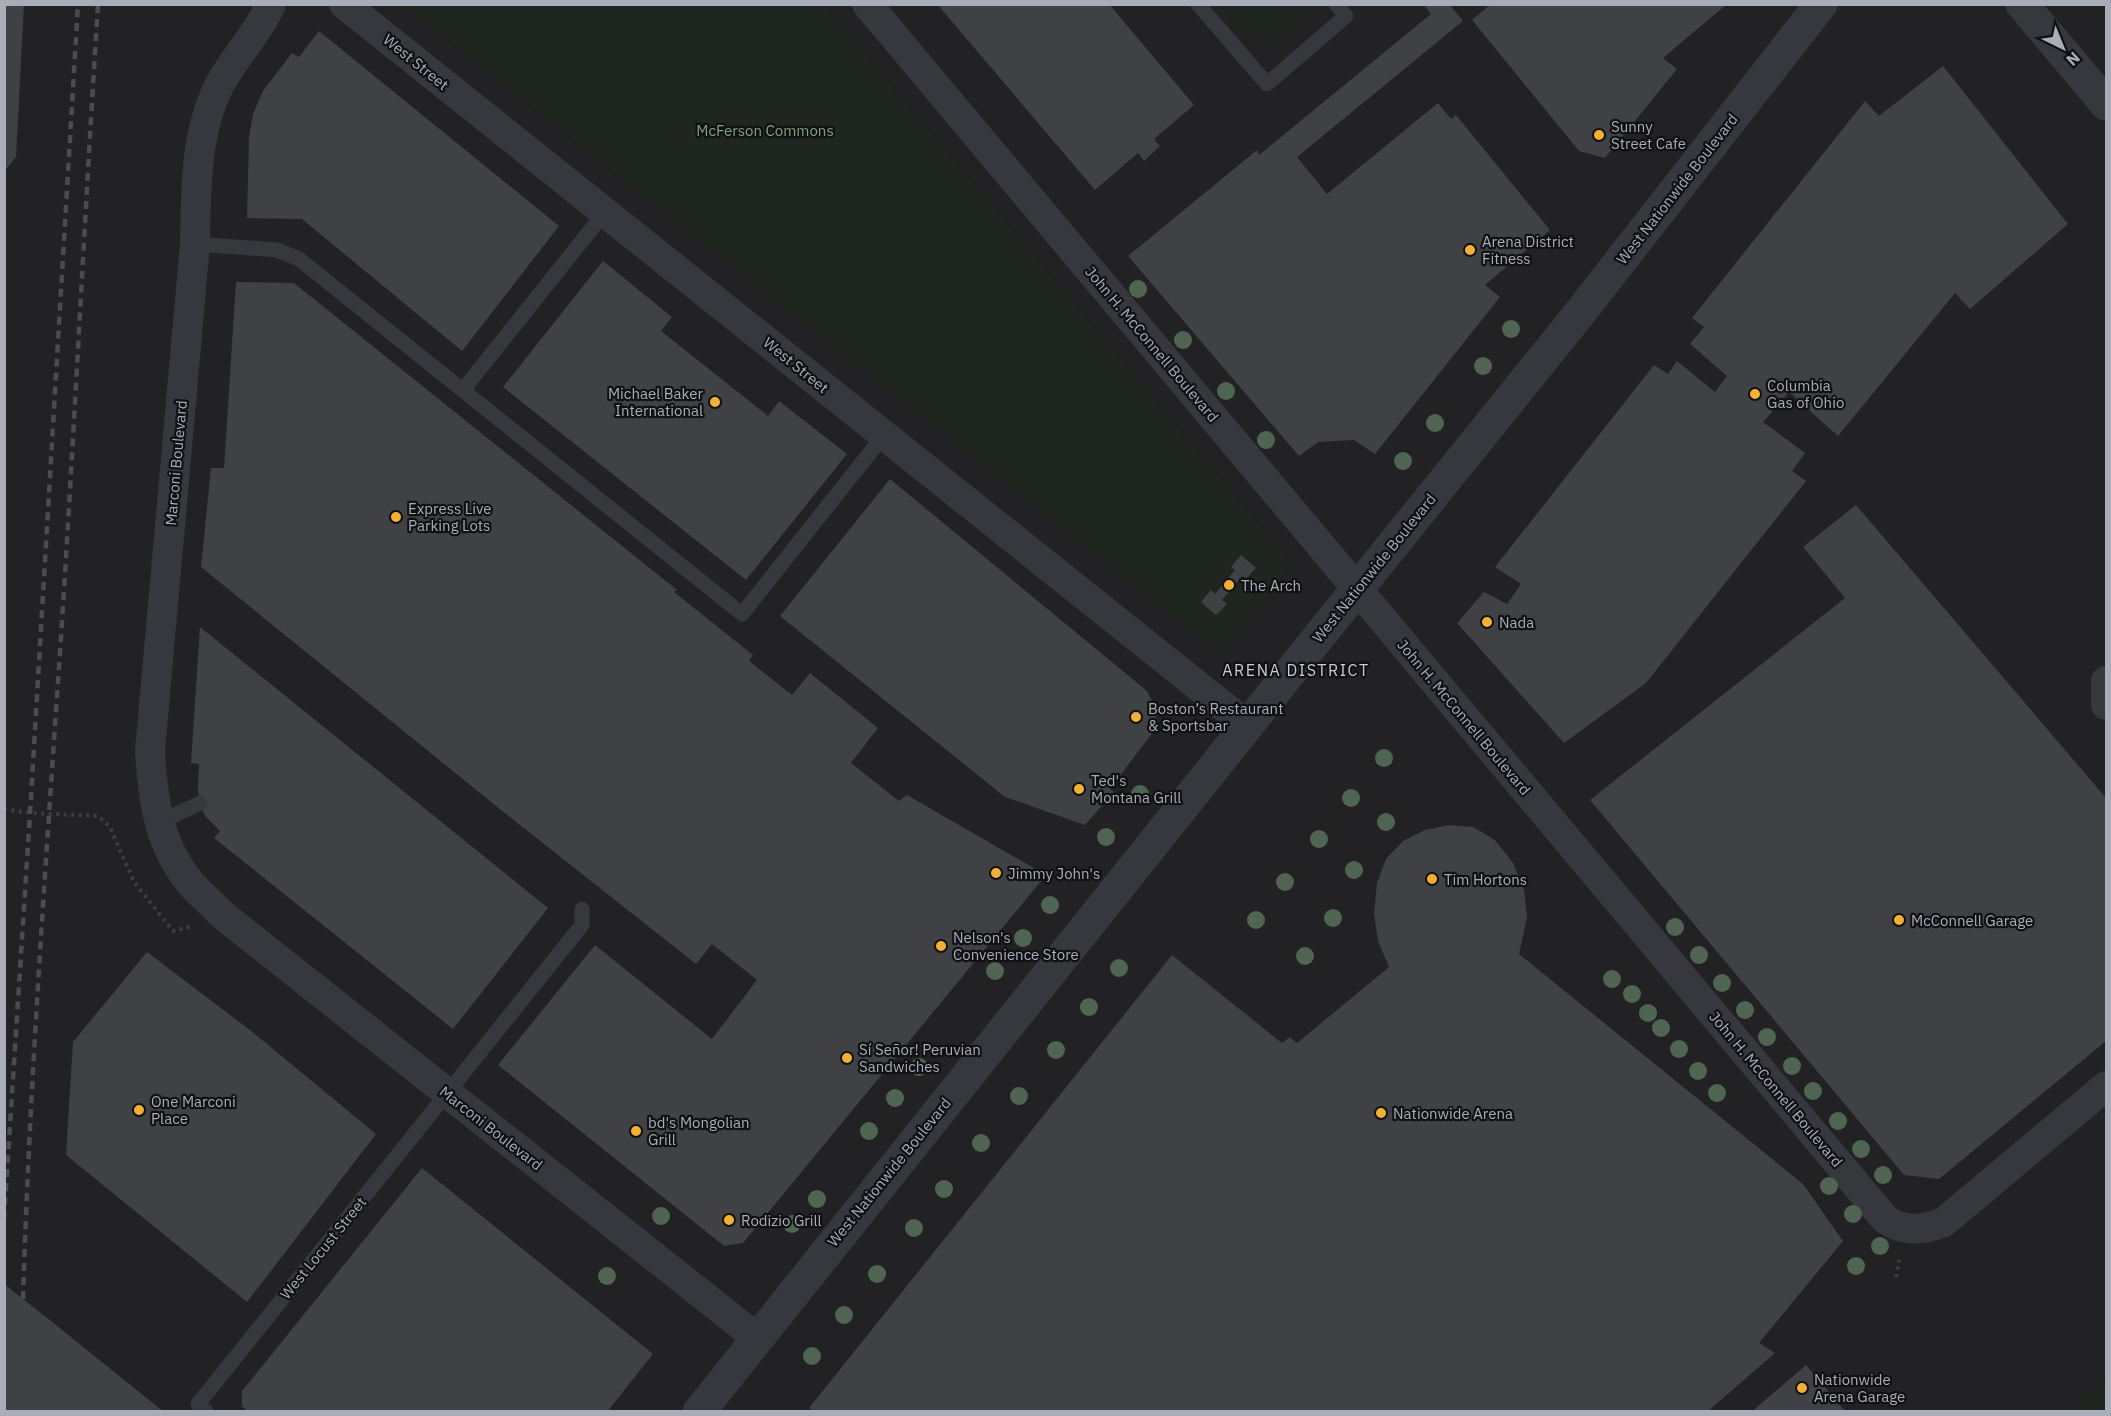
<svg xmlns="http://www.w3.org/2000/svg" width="2111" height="1416" font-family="'IBM Plex Sans',sans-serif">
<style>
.built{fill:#222225}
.green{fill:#1e261f}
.building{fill:#404145}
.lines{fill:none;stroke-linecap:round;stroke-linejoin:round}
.path{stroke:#3d3f44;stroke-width:4;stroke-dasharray:3 4.5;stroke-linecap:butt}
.service{stroke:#37383d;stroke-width:15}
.minor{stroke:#37383d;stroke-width:30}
.tertiary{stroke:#37383d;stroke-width:33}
.rail{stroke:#4a4c52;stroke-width:4.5;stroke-dasharray:8 6;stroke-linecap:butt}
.tree{fill:#506452}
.poi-dot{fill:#f2b134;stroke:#111113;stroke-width:2}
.labels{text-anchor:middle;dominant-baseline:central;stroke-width:4.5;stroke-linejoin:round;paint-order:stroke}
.street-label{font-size:15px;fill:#a8adb8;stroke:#111113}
.poi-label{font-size:15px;fill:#a8adb8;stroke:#111113;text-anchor:start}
.park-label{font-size:15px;fill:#7fa381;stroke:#111113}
.neighbourhood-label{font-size:16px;letter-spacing:1.5px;fill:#c9ccd4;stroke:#111113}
</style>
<rect width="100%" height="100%" fill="#161618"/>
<!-- built -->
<path class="built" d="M5 5H404L1221 653 1292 564 824 5H2106V1381L2070 1411 5 1412Z"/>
<!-- green -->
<path class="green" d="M404 5H824L1292 564 1221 654Z
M1220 5H1292L1305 20 1275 47 1262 31 1252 40Z
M2106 1381V1411H2070Z"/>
<!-- building -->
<path class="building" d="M4 4H24L16 157 4 172Z
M937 4H1109L1194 105 1154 139 1160 146 1144 161 1138 153 1095 190Z
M1423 4H1449L1463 21 1297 157 1327 194 1438 103 1451 119 1456 115 1550 230 1485 285 1500 297 1375 454 1354 440 1318 442 1299 456 1128 256 1257 150 1259 155 1431 14Z
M1491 4H1727L1663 58 1677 69 1605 158 1579 151 1472 20Z
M319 31 559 226 462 351 302 219 247 218 249 137 253 114 263 91 292 53 299 57Z
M1943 66 2068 224 1970 309 1955 293 1838 436 1789 392 1763 422 1805 453 1792 471 1806 481 1646 683 1564 743 1457 623 1484 592 1507 604 1521 584 1495 567 1654 365 1668 374 1677 361 1715 392 1727 376 1690 344 1704 327 1692 318 1865 101 1879 116Z
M603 261 672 317 661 331 768 416 779 401 847 454 746 580 503 387Z
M236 282 294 283 677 590 674 592 753 655 749 661 792 695 810 673 878 728 851 763 899 801 907 795 1046 875 743 1243 724 1246 498 1065 595 945 712 1039 757 980 712 944 696 964 501 810 201 567 211 468H224Z
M890 479 1147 691 1153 703 1156 717 1153 732 1110 789 1114 792 1085 825 1005 797 780 616Z
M1856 505 2106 798V1041L1939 1179 1904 1175 1590 800 1845 598 1803 547Z
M1241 555 1256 568 1246 579 1242 576 1222 600 1227 604 1216 615 1201 602 1211 590 1215 594 1235 570 1231 567Z
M200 627 548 908 453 1029 214 838 220 831 205 816 200 803 198 789 199 764 191 763Z
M1449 825 1473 827 1495 840 1513 863 1524 889 1527 917 1519 954 1803 1184 1843 1241 1759 1343 1775 1353 1707 1412H814L809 1408 1172 955 1282 1043 1290 1037 1297 1043 1389 967 1378 941 1374 914 1377 883 1386 859 1403 841 1425 830Z
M147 952 250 1030 376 1134 247 1302 66 1155 73 1042Z
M422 1168 653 1354 607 1412H248L242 1406V1391Z
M4 1284 46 1317 164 1412H4Z
M1806 1365 1846 1412H1751Z"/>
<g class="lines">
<!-- path -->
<path class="path" d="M4 809C35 815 67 814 98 816L110 827 134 882 173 931 190 927
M1896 1277 1899 1260"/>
<!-- service -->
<path class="service" d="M1198 4 1267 84 1346 16 1336 4
M195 244 277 250 299 259 742 614 884 435
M463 390 605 212
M158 823 200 803
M207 1412 198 1404 582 925V909"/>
<!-- minor -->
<path class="minor" d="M271 4C258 34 234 57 219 86 195 133 196 192 195 244L150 751C153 802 159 849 195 888 205 898 215 907 225 917L757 1338
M344 4 1247 725
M867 4 1885 1219C1904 1233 1924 1230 1944 1222L2106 1086
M2106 681V705"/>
<!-- tertiary -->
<path class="tertiary" d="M2022 4 2106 104
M699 1412 1279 686 1579 314 1821 4"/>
<!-- rail -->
<path class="rail" d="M4 1219 30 814 78 4
M23 1299C30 1073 47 848 62 622 75 416 85 210 98 4"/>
</g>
<!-- trees -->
<g class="tree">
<circle cx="1138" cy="289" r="9"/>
<circle cx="1511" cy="329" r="9"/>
<circle cx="1183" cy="340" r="9"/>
<circle cx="1483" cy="366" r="9"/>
<circle cx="1226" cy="391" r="9"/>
<circle cx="1435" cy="423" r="9"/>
<circle cx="1266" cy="440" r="9"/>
<circle cx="1403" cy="461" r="9"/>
<circle cx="1384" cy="758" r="9"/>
<circle cx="1140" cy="794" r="9"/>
<circle cx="1351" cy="798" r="9"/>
<circle cx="1386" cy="822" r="9"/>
<circle cx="1106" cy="837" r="9"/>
<circle cx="1319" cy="839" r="9"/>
<circle cx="1354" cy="870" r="9"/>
<circle cx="1285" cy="882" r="9"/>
<circle cx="1050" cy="905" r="9"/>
<circle cx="1333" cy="918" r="9"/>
<circle cx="1256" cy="920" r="9"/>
<circle cx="1675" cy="927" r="9"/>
<circle cx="1023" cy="938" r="9"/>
<circle cx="1699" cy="955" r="9"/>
<circle cx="1305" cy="956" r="9"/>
<circle cx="1119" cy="968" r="9"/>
<circle cx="995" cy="971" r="9"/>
<circle cx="1612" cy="979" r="9"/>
<circle cx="1722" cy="983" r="9"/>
<circle cx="1632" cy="994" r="9"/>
<circle cx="1089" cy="1007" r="9"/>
<circle cx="1745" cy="1010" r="9"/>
<circle cx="1648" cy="1013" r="9"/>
<circle cx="1661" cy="1028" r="9"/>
<circle cx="1767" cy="1037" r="9"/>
<circle cx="1679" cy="1049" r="9"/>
<circle cx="1056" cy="1050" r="9"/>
<circle cx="1792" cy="1066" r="9"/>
<circle cx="919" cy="1067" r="9"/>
<circle cx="1698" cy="1071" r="9"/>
<circle cx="1813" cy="1091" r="9"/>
<circle cx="1717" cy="1093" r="9"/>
<circle cx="1019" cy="1096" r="9"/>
<circle cx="895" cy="1098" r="9"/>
<circle cx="1838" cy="1121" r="9"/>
<circle cx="869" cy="1131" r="9"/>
<circle cx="981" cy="1143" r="9"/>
<circle cx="1861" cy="1149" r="9"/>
<circle cx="1883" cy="1175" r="9"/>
<circle cx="1829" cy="1186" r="9"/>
<circle cx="944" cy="1189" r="9"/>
<circle cx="817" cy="1199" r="9"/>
<circle cx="1853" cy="1214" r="9"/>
<circle cx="661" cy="1216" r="9"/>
<circle cx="792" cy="1224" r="9"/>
<circle cx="914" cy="1228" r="9"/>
<circle cx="1880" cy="1246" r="9"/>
<circle cx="1856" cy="1266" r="9"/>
<circle cx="877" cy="1274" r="9"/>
<circle cx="607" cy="1276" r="9"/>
<circle cx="844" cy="1315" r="9"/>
<circle cx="812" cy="1356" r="9"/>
</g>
<!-- markers -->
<g class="poi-dot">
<circle cx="1599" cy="135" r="6"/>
<circle cx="1470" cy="250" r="6"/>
<circle cx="1755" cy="394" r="6"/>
<circle cx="715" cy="402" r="6"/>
<circle cx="396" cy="517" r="6"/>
<circle cx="1229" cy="585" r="6"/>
<circle cx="1487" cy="622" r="6"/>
<circle cx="1136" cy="717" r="6"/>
<circle cx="1079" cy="789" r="6"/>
<circle cx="996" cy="873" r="6"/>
<circle cx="1432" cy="879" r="6"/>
<circle cx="1899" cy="920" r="6"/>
<circle cx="941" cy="946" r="6"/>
<circle cx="847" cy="1058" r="6"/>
<circle cx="139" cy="1110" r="6"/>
<circle cx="1381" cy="1113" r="6"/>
<circle cx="636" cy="1131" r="6"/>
<circle cx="729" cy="1220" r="6"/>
<circle cx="1802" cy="1388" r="6"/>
</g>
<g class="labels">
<!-- street labels -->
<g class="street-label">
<text transform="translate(416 62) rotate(39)">West Street</text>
<text transform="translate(1677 189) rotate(-52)">West Nationwide Boulevard</text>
<text transform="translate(1152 344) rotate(50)">John H. McConnell Boulevard</text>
<text transform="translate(796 365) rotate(39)">West Street</text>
<text transform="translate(176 463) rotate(-85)">Marconi Boulevard</text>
<text transform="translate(1374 568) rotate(-51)">West Nationwide Boulevard</text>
<text transform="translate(1464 717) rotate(50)">John H. McConnell Boulevard</text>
<text transform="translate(1776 1089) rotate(50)">John H. McConnell Boulevard</text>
<text transform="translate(491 1128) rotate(38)">Marconi Boulevard</text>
<text transform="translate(889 1172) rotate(-51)">West Nationwide Boulevard</text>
<text transform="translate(323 1248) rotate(-51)">West Locust Street</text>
</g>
<!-- poi labels -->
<g class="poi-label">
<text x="1611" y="126">Sunny<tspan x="1611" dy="17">Street Cafe</tspan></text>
<text x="1482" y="241">Arena District<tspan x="1482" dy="17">Fitness</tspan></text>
<text x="1767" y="385">Columbia<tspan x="1767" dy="17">Gas of Ohio</tspan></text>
<text x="703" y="393" text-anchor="end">Michael Baker<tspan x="703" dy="17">International</tspan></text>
<text x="408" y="508">Express Live<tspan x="408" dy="17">Parking Lots</tspan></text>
<text x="1241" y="585">The Arch</text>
<text x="1499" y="622">Nada</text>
<text x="1148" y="708">Boston’s Restaurant<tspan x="1148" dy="17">&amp; Sportsbar</tspan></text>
<text x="1091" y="780">Ted's<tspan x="1091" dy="17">Montana Grill</tspan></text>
<text x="1008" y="873">Jimmy John's</text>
<text x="1444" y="879">Tim Hortons</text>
<text x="1911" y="920">McConnell Garage</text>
<text x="953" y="937">Nelson's<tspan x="953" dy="17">Convenience Store</tspan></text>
<text x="859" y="1049">Sí Señor! Peruvian<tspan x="859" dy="17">Sandwiches</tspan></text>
<text x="151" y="1101">One Marconi<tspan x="151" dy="17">Place</tspan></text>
<text x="1393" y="1113">Nationwide Arena</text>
<text x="648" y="1122">bd's Mongolian<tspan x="648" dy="17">Grill</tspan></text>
<text x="741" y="1220">Rodizio Grill</text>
<text x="1814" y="1379">Nationwide<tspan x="1814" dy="17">Arena Garage</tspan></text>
</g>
<!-- park labels -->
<g class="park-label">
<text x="765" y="130">McFerson Commons</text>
</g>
<!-- neighbourhood labels -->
<g class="neighbourhood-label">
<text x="1296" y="670">ARENA DISTRICT</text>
</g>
</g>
<!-- border -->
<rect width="2111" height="1416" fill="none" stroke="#a8adb8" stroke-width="12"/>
<!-- north arrow -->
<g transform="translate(2063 48) rotate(137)" stroke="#111113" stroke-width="4.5" paint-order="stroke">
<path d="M0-4.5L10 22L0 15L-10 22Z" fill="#a8adb8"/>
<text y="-9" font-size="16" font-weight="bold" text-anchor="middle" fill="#a8adb8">N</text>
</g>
</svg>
